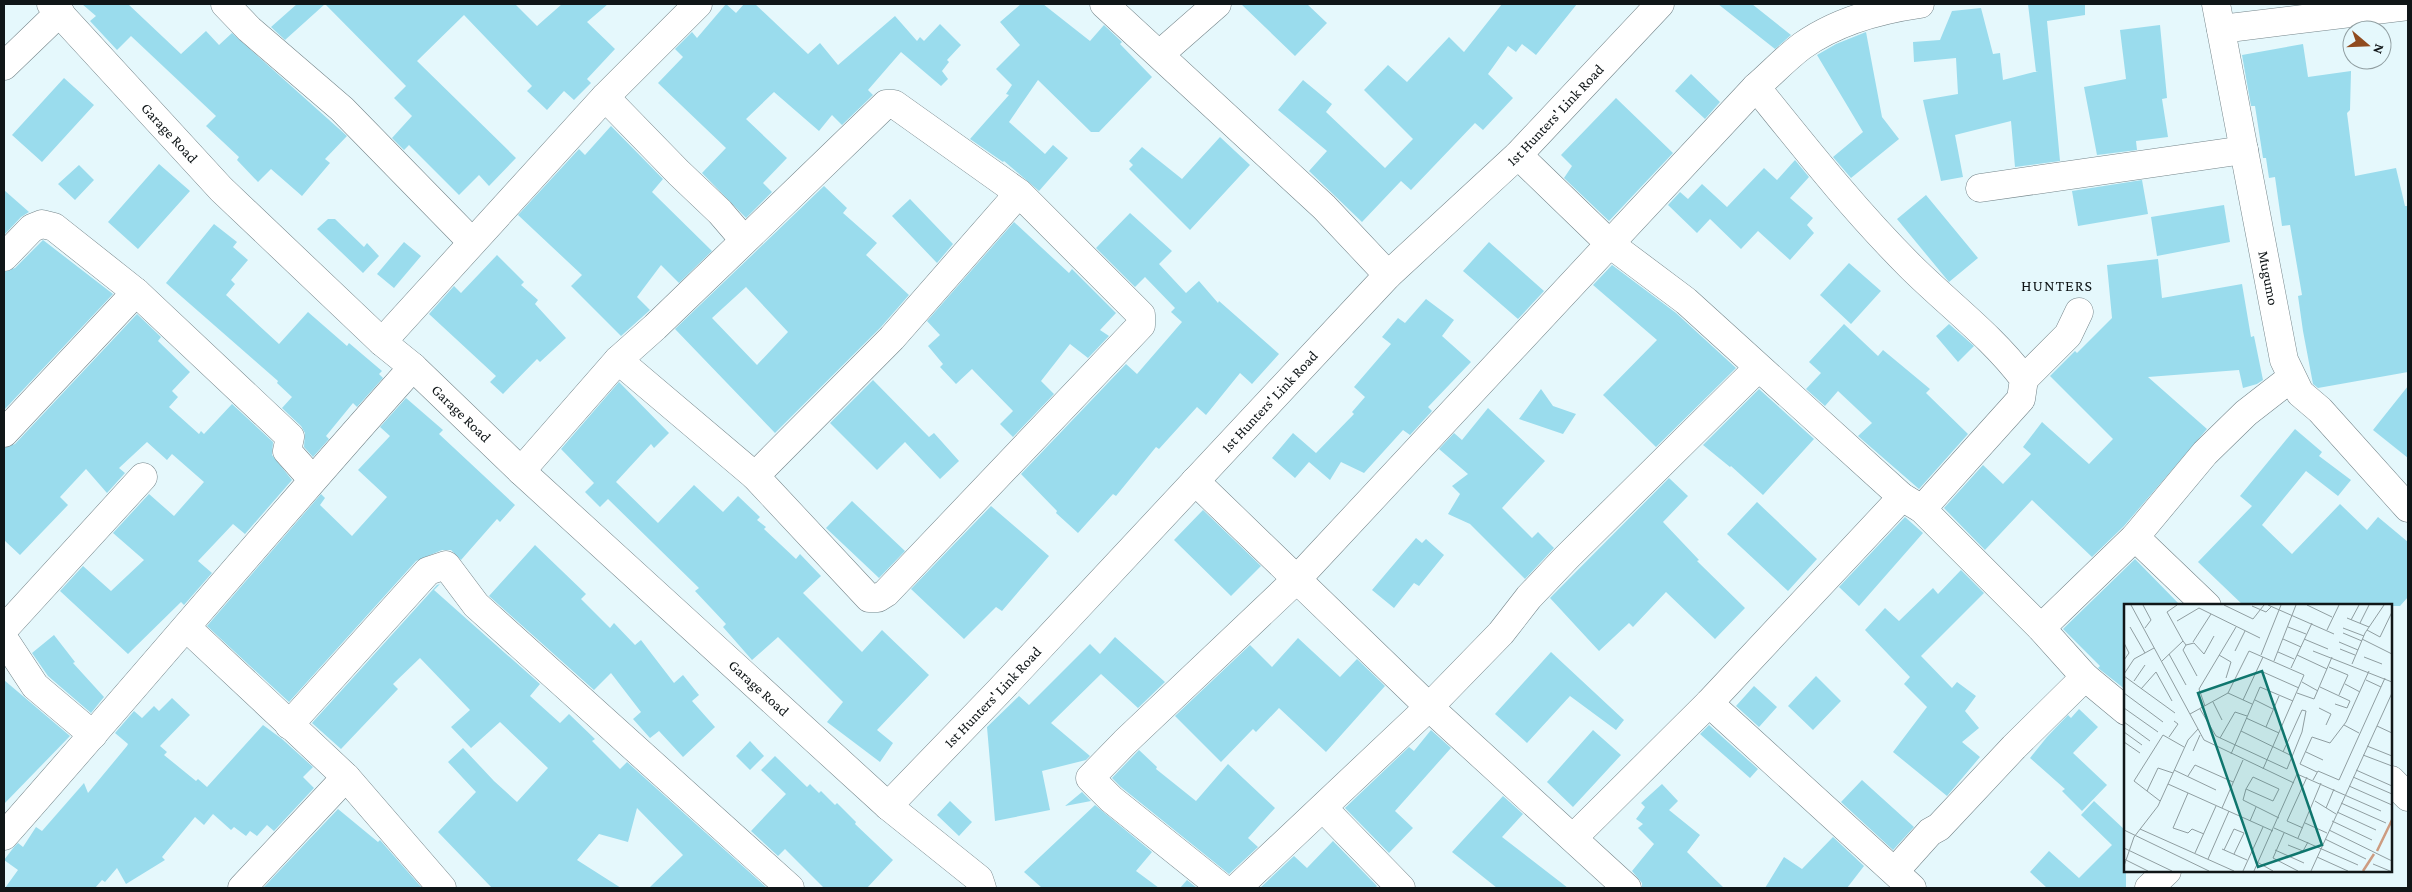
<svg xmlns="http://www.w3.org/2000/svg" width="2412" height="892" font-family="'Crimson Pro',serif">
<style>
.building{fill:#9adced;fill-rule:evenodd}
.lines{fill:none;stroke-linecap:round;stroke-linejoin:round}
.minor-casing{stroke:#75858a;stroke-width:29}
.minor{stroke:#fff;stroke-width:28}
.labels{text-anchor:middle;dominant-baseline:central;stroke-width:4;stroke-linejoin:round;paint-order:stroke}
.street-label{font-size:15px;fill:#101618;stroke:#e5f8fc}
.neighbourhood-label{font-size:16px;letter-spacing:1px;fill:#101618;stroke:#e5f8fc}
.inset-river{fill:none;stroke:#cd9c81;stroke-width:2.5}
.inset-road{fill:none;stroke:#909ea1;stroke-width:1}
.view{fill:#0f766e;fill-opacity:0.15;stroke:#0f766e;stroke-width:2.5}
.inset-edge{fill:none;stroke:#101618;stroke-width:2.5}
</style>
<rect width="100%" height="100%" fill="#e5f8fc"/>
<!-- building -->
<path class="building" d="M82 4H128L181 54 206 31 219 45 232 33 347 136 325 159 330 163 302 196 271 169 258 182 237 160 239 157 206 126 216 116 131 36 117 50 90 21 96 16Z
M297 4H515L537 26 562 4H608L587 22 615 49 587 79 591 83 574 100 564 91 547 110 527 91 532 86 464 15 417 61 516 158 489 186 479 175 459 195 409 145 404 150 392 138 412 116 394 98 406 86 325 4 285 40 271 27Z
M726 4 736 13 744 4H755L808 54 820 43 838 65 895 16 917 41 920 37 924 41 940 24 961 45 947 60 949 62 942 71 948 79 941 86 901 52 868 90 873 95 842 125 832 115 819 131 774 92 746 119 787 158 763 183 772 192 746 218 702 173 726 148 658 83 683 57 675 49 692 32 697 38Z
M1021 4H1043L1090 41 1104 25 1122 42 1120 44 1152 77 1099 132H1091L1038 80 1009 122 1045 154 1053 145 1068 158 1039 191 1004 161 1003 162 970 139 1009 95 1006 94 1012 85 996 69 1020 45 1000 22Z
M1241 4H1307L1327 23 1295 56Z
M1502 4H1577L1536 55 1522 44 1516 52 1508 46 1488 74 1513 98 1483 130 1475 123 1411 190 1401 181 1362 222 1309 171 1327 151 1278 110 1303 80 1332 104 1326 112 1385 168 1413 139 1364 90 1388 65 1407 82 1449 37 1464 52Z
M1718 4H1752L1791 35 1775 49Z
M2028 4H2085V15L2047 21 2060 161 2015 167 2011 121 1955 135 1963 177 1941 181 1923 100 1958 94 1956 58 1914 62 1913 42 1940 40 1952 11 1981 8 1993 54 2000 53 2003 80 2038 71 2036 72Z
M2160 25 2167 98 2162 99 2168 137 2136 141 2137 150 2097 155 2084 87 2126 79 2120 30Z
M1866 32 1882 117 1899 139 1851 178 1833 157 1863 132 1817 55 1836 44Z
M2303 44 2308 77 2351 71 2350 110 2347 113 2355 176 2396 168 2405 206H2408V372L2318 388 2313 384 2303 331 2298 296 2302 295 2290 225 2282 226 2275 177 2269 178 2266 158H2263L2255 106H2251L2242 55Z
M1691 74 1720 102 1705 119 1675 91Z
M64 78 94 105 42 162 12 135Z
M1616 98 1673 153 1609 221 1564 178 1572 166 1561 155Z
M611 126 663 179 652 192 712 251 679 283 661 265 637 297 650 310 621 336 571 286 582 275 518 215 579 149 585 155Z
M1220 137 1250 165 1190 230 1129 169 1133 165 1129 161 1142 147 1182 179Z
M1795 160 1809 177 1790 198 1813 218 1807 225 1814 233 1790 260 1758 231 1741 249 1710 219 1697 233 1668 205 1680 192 1688 199 1702 184 1727 207 1764 168 1777 180Z
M159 164 190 191 138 249 108 222Z
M79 165 94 180 75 200 58 184Z
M2142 180 2148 214 2078 226 2072 191Z
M824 186 847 208 843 213 877 243 866 255 909 295 881 327 775 433 675 329ZM746 287 788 332 757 365 712 318Z
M4 190 29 212 21 217 4 235Z
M1926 195 1978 258 1949 282 1897 219Z
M910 199 953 244 937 263 892 216Z
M2224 205 2230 242 2157 256 2151 217Z
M1130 213 1172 251 1159 264 1186 293 1199 281 1218 303 1219 301 1279 354 1252 384 1240 373 1206 415 1197 407 1159 449 1156 447 1116 496 1113 494 1078 533 1056 513 1057 511 1021 474 1126 364 1137 374 1182 322 1171 312 1175 308 1145 277 1135 287 1096 248Z
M328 219H335L364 247 367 243 379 256 363 273 317 229Z
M1014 222 1069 273 1072 269 1116 313 1100 330 1109 336 1088 358 1070 344 1041 381 1054 394 1013 437 1000 424 1013 411 972 369 956 384 940 367 943 364 928 346 940 335 927 321Z
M214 224 237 242 233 247 248 260 231 280 235 284 226 295 279 344 308 312 347 346 349 343 382 371 379 374 383 378 357 407 353 403 326 436 329 439 313 457 304 447 305 433 301 426 282 408 292 397 277 383 278 381 166 283Z
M43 240 113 294 4 410V272L15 268Z
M404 242 421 256 394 288 377 274Z
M1489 242 1544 291 1518 319 1463 271Z
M497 255 524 282 521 285 538 300 535 304 566 338 540 362 537 359 503 394 490 382 496 376 429 314 454 286 461 293Z
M2158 259 2162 298 2242 284 2251 337 2254 336 2263 380 2257 384 2243 388 2239 370 2148 377 2207 429 2124 526 2092 557 2032 500 1985 550 1944 508 1983 465 2003 484 2031 454 2023 447 2042 422 2089 464 2113 439 2050 376 2075 351 2077 353 2112 318 2107 265Z
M1849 263 1881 291 1851 324 1820 295Z
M1612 265 1676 313 1736 368 1656 447 1603 395 1657 340 1593 285Z
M1426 299 1454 320 1442 336 1471 362 1428 407 1432 411 1410 435 1403 430 1364 473 1341 462 1330 480 1309 462 1295 478 1272 458 1293 433 1316 453 1354 414 1352 412 1365 397 1354 387 1391 344 1382 337 1398 318 1405 323Z
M137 314 161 337 158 341 190 372 172 391 178 397 169 407 199 434 201 431 204 434 232 404 273 442 272 455 292 480 245 534 233 524 198 561 212 573 184 605 181 602 128 654 60 591 83 566 111 591 144 560 113 533 149 494 174 516 204 482 172 454 167 460 147 442 119 468 125 473 107 493 86 469 60 497 68 505 20 555 4 540V448L15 444Z
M1844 324 1878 356 1883 350 1930 389 1926 393 1968 434 1919 489 1858 436 1872 423 1838 391 1825 406 1806 389 1821 373 1809 362Z
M1949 324 1974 346 1958 362 1936 336Z
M873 380 929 437 934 433 959 461 940 479 905 442 877 470 830 423Z
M619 382 669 433 654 448 651 444 616 482 658 523 694 485 723 512 738 496 760 517 757 520 766 527 764 529 796 559 800 554 821 576 803 593 862 652 882 630 929 675 877 730 893 743 880 762 827 722 843 702 778 637 752 660 723 627 726 624 695 591 699 588 608 499 600 507 585 492 594 483 561 449Z
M2408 386V458L2373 430Z
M1541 389 1553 406 1576 414 1563 434 1519 419Z
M1759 389 1814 439 1763 495 1731 466 1730 467 1703 445Z
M406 398 443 430 439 434 515 505 500 522 497 519 461 560 451 550H442L416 561 289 702 207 626 321 494 325 498 320 505 352 536 387 497 358 470 390 436 380 427Z
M1488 408 1545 461 1502 508 1532 538 1538 532 1554 548 1525 579 1470 524 1448 514 1460 494 1452 486 1468 474 1439 449 1454 433 1462 440Z
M2295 429 2322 452 2319 456 2351 480 2338 496 2306 471 2262 525 2292 554 2340 504 2367 530 2378 517 2408 542V597L2400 606H2244L2198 562 2252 506 2240 496Z
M1669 478 1688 496 1663 522 1699 560 1697 561 1745 608 1715 639 1666 592 1633 627 1629 623 1599 651 1550 598Z
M852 501 905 551 879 578 826 528Z
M1757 502 1817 559 1788 591 1727 534Z
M991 506 1049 556 1002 611 996 607 964 639 911 589Z
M1203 510 1261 566 1231 596 1174 540Z
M1905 517 1923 533 1859 606 1839 587Z
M1416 538 1422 543 1426 539 1444 555 1419 586 1414 583 1394 608 1372 590Z
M535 545 586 594 581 599 610 628 614 623 635 645 641 640 674 683 683 675 699 695 692 701 715 727 683 757 659 731 650 738 633 719 641 712 611 673 594 690 489 596Z
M2135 559 2181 606H2126V690L2098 668 2100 666 2063 629Z
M1961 570 1984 593 1921 656 1952 688 1957 682 1976 696 1965 711 1979 728 1962 742 1980 757 1947 796 1893 752 1927 707 1904 684 1910 677 1865 630 1885 608 1899 621 1933 588 1938 594Z
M440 584 434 590 540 684 530 696 560 723 569 714 595 739 592 741 620 769 627 762 767 888H649L683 855 637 808 628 842 599 834 577 860 621 888H492L438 832 476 792 448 762 463 748 494 781 517 802 548 768 500 722 471 748 451 727 470 710 420 658 393 684 398 689 341 749 312 723 437 585Z
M54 635 75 662 73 663 104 697 91 713 48 676 32 653Z
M1115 637 1165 682 1138 708 1101 674 1051 723 1090 756 1086 760 1042 771 1050 810 995 821 987 727 1019 696 1029 705 1090 644 1100 654Z
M1298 638 1340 677 1357 659 1385 686 1326 752 1279 708 1256 732 1253 729 1221 762 1175 716 1250 645 1272 667Z
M1551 652 1624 720 1616 730 1570 696 1527 743 1495 714Z
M1816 676 1841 701 1813 730 1788 706Z
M4 680 70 736 4 804Z
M1754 686 1777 707 1759 727 1736 706Z
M172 698 190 715 160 746 167 752 164 755 196 781 198 779 207 787 263 725 282 739 313 767 303 777 314 788 274 831 267 825 257 836 250 831 246 836 234 827 231 830 213 814 204 825 195 817 162 857 165 860 126 884 117 868 105 882 102 880 95 888H5L18 870 4 860 14 847 18 843 23 847 36 827 42 831 84 783 88 793 127 746 128 744 115 733 134 711 142 718 154 706 159 711Z
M2079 709 2098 727 2073 753 2107 785 2082 811 2062 791 2065 789 2030 758 2047 737 2068 715 2071 718Z
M1709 725 1758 769 1750 778 1700 734Z
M1431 730 1451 748 1395 811 1413 828 1389 853 1345 808 1409 747 1414 751Z
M1593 730 1621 755 1573 807 1547 782Z
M750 741 764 756 750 770 736 756Z
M1139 750 1157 767 1156 769 1196 801 1228 764 1275 808 1248 838 1258 847 1229 874 1121 787 1112 778Z
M775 756 807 787 810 784 819 793 821 791 835 805 837 803 856 822 855 824 893 860 867 888H824L785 849 778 856 751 831 786 794 761 770Z
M1862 780 1914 827 1893 850 1841 802Z
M1662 784 1678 801 1669 810 1700 835 1687 852 1724 888H1642V883L1632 871 1654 844 1638 828 1643 824 1636 819 1645 807 1641 803Z
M1082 792 1091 801 1065 806Z
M1503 796 1523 814 1502 837 1568 888H1497L1452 852Z
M950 801 972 822 959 836 937 815Z
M2094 801 2126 831V888H2047L2030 872 2049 851 2079 878 2112 845 2081 815Z
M1095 805 1152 852 1136 871 1159 888H1042L1024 872Z
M338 809 378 842 380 840 422 888H263Z
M1833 837 1864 866 1847 888H1765L1784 857 1802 869Z
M1333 841 1377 886 1375 888H1260L1294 856 1307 868Z
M1187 880 1197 888H1180Z"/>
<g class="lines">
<!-- minor casing -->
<g class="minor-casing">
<g id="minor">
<path id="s1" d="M51 4 221 189 382 342 413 367 521 471 888 806 979 879 982 888"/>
<path d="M225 4 249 29 342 109 472 242"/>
<path d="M1104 4 1324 207 1388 275"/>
<path id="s2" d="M2216 4 2284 360 2300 393 2320 410 2408 508"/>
<path d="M2221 29 2408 6"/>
<path d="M1160 54 1217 4"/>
<path d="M4 66 60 12"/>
<path d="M1756 87C1806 149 1854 210 1910 266 1948 304 1992 336 2024 379L2021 399 1922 509"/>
<path d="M605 97 679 173 720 212 744 240"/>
<path d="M1518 155 1610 244 1686 301 1902 497 1922 509 2041 628 2085 677 2126 711"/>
<path d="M1980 188 2244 150"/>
<path d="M4 257 32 228 42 224 54 227 136 292 290 437 287 451 312 479"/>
<path d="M382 342 605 97 698 4"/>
<path d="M618 360 755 476"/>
<path d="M2024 379 2068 335 2079 312"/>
<path d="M4 433 136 292"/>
<path d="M521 471 618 360 655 327 886 104H894L1019 193 1141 315V325L886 593 878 598H869L755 476 892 338 1019 193"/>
<path d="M1195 481 1429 707 1627 888"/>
<path d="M2135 537 2207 606"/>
<path d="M187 628 346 777 442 888"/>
<path d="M2041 628 2135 537 2205 453 2246 413 2291 378"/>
<path d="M4 629 143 477"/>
<path d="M4 639 35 686 93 735"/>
<path d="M1709 703 1912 888"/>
<path d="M289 725 428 571 446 565 476 605 790 888"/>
<path d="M2391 780 2408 797"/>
<path id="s3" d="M888 806 1000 690 1388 275 1518 155 1660 4"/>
<path d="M1323 808 1401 888"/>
<path d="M4 836C141 681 274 522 413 367"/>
<path d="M1573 838 1709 703 1902 497"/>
<path d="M1895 871 1930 832 1939 827 2014 747 2085 677"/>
<path d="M242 888 346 777"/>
<path d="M1222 888 1111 799 1090 778 1125 742 1297 579 1756 87C1771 74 1786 58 1802 46 1837 21 1878 10 1920 4"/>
<path d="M1237 888 1429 707 1501 633 1529 597 1566 558 1758 368"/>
<path d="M2149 888 2167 871"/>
</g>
</g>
<!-- minor -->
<use href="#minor" class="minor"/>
</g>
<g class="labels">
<!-- street labels -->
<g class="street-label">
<text stroke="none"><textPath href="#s3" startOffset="961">1st Hunters' Link Road</textPath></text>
<text stroke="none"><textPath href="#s1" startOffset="175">Garage Road</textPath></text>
<text stroke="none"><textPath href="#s2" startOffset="279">Mugumo</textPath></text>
<text stroke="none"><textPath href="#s3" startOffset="556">1st Hunters' Link Road</textPath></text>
<text stroke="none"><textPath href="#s1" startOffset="580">Garage Road</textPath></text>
<text stroke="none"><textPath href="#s1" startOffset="985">Garage Road</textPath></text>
<text stroke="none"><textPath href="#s3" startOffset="151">1st Hunters' Link Road</textPath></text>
</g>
<!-- neighbourhood labels -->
<g class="neighbourhood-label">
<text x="2057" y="285">HUNTERS</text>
</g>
</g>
<!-- overview -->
<g transform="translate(2124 604)">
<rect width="268" height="268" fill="#e5f8fc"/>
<path class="inset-river" d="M253 247 268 216M239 267 250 250"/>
<path class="inset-road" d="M7 1 80 136 170 179M19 1 27 16 21 24M53 1 43 8 59 37M100 1 129 15 140 1M144 1 210 30M183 1 208 13M128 2 142 8 147 3M223 14 245 23M227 16 235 1M53 17 75 4 136 34M236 19 245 1M6 23 21 49M164 23 182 30M219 24 240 32M203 26 215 1M243 26 256 33 268 8M219 29 238 37M159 35 177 43M180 35 204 45M238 35 268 50M69 38 87 10M215 38 234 46M0 39 5 49 0 56M62 41 59 46 73 72M216 45 231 51M111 47 121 27M189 47 268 78M154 48 170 55M45 50 62 81M95 51 107 58 102 74M137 51 157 1M173 51 203 65M240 53 258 60M38 57 59 37 62 41 70 39 80 50 90 32M150 57 172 1M228 60 241 29 260 1M205 63 224 71 215 91M167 64 188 19M139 68 175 84M0 70 10 55 30 44M0 72 51 109M242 76 257 83M10 77 21 61M178 78 194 87M221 80 236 88M196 83 226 97 223 104 211 100M17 85 32 68 48 97M0 89 39 118M104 89 128 100M173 89 190 95 208 53M119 96 139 53M131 96 149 105M89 98 98 116M81 102 75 85 112 23M0 104 34 128M195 104 207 110 202 121M76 105 92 132 163 165 178 128 182 107 178 106 159 148M66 110 104 89 125 47 180 71 139 165M122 114 155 129M0 118 26 137M220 121 235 129M253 122 268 129M142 123 155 92M117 127 168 152M0 128 18 141M45 133 54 120 50 117M96 134 111 108 123 112M0 138 16 149M243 142 268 152M69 147 76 131M182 148 199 156M107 150 136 83 169 97M239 151 268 162M50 166 92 186M232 166 268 182M193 168 176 160 188 133 206 139 222 118 245 67M64 172 71 161 109 178M229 173 268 190M189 176 194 167 215 176 261 74M44 180 149 227M225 182 268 201M122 185 149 197 155 185 129 173 122 185 119 196 155 214M23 187 34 164 49 169M64 189 49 224 64 229 68 225 80 230M36 197 10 177 39 131 60 143M191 197 212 210M217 199 262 219M98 204 119 156M202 204 210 185M213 208 252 226M126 217 132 203M208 217 248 236M181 219 203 229M150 224 234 261M179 224 163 217 183 173M16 225 110 267M0 226 85 267M205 226 268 257M160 229 149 254 174 267M174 234 197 179M201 235 242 255M164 241 179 247 184 238M0 244 48 267M98 245 123 256M100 246 110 225 120 229 110 250M151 246 180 259M71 249 92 202M193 253 224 267M0 255 24 267M84 255 105 207M133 258 149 267M249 260 266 267M0 262 10 233 34 202 64 136 74 125M119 267 139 223M130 267 173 170 257 207M187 267 268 89"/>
<path class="view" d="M138 67 198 241 134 263 74 89Z"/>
<rect width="268" height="268" class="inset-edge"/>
</g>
<!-- border -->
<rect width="2412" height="892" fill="none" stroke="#101618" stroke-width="10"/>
<!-- north arrow -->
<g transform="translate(2367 45) rotate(109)"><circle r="24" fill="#e5f8fc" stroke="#909ea1"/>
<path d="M0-4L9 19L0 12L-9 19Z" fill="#904b1f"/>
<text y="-8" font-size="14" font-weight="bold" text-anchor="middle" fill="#101618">N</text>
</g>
</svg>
